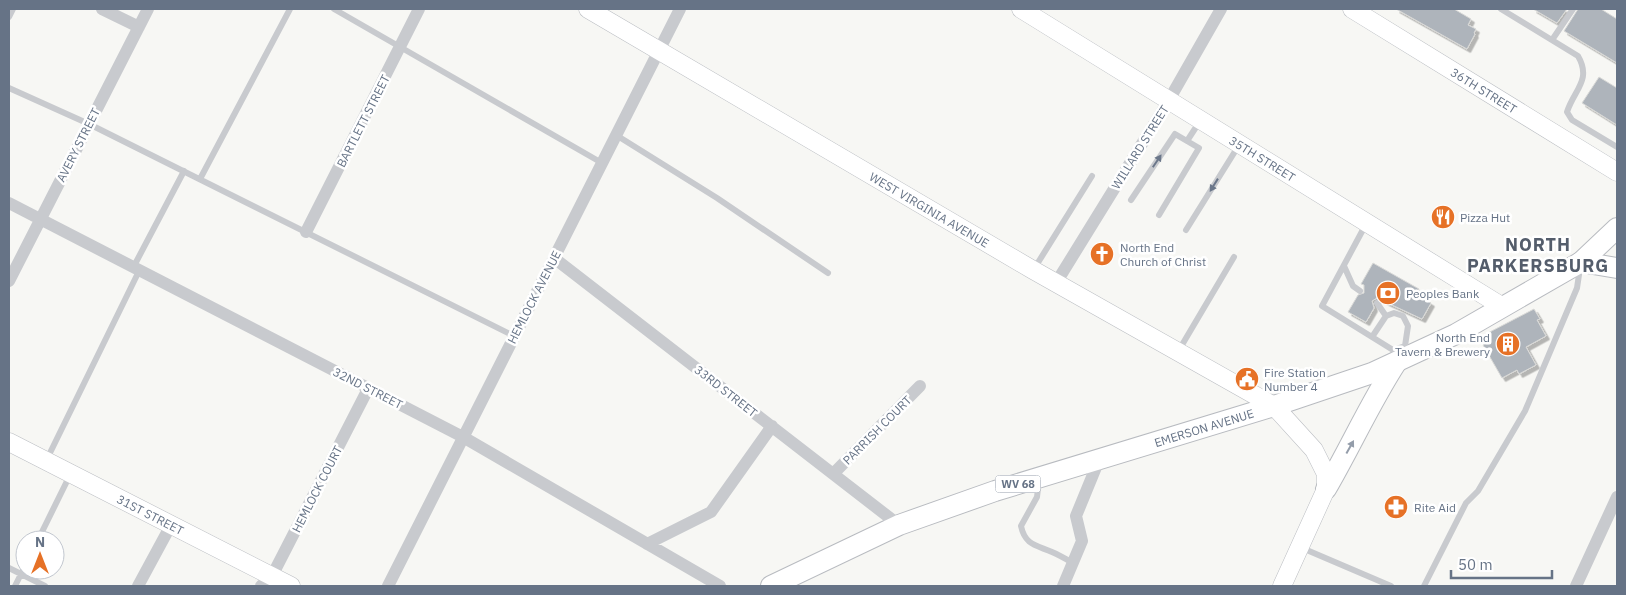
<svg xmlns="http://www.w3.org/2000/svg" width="1626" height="595" font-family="'IBM Plex Sans',sans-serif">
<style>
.building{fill:#aeb4bb;stroke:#d9d9d7;filter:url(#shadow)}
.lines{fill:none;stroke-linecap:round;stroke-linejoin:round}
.secondary-casing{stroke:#babdc2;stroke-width:19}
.primary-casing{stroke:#b8bbc0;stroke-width:22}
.lane{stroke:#c8cace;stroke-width:6}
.street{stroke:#c8cace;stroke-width:12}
.secondary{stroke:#fff;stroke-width:18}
.primary{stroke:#fff;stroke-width:20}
.oneway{fill:#6b778a}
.oneway2{fill:#949daa}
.labels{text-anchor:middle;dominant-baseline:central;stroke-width:5;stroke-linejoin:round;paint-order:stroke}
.shield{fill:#fff;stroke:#949daa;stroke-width:1}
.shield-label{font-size:11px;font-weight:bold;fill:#667386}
.street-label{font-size:12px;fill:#667386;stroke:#fff}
.poi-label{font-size:12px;fill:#667386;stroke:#fff;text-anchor:start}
.district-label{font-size:18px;font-weight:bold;letter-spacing:1px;fill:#545d6b;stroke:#fff}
</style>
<defs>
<filter id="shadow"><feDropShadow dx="3.5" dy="3.5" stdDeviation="0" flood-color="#0004"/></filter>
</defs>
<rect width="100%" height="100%" fill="#f7f7f4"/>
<!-- building -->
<path class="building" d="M1396 9H1454L1471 19 1468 25 1476 29 1474 33 1475 34 1467 49Z
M1533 9H1567L1557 23Z
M1578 9H1601L1617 19V63L1564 31Z
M1599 77 1617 88V125L1582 103Z
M1373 263 1419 289 1416 294 1431 303 1422 319 1377 298 1372 301 1374 308 1366 322 1348 312 1358 295 1364 293V285L1361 284Z
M1534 309 1540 319 1537 320 1546 336 1526 347 1536 365 1519 374 1517 370 1502 378 1483 345 1486 343 1482 336Z"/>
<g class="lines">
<!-- secondary casing -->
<g class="secondary-casing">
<g id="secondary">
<path id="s1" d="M588 9 1033 270 1274 406 1314 450 1326 474V489L1282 586"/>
<path id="s2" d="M1021 9 1503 307"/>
<path id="s3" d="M1352 9 1617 172"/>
<path id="s4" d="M9 442 291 586"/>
</g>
</g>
<!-- primary casing -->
<g class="primary-casing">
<g id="primary">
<path d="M1581 262 1617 268"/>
<path d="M1326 489C1350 448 1370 403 1396 363"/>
<path id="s5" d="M771 586 899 525 995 491 1274 406 1372 373 1456 334 1581 262 1617 228"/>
</g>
</g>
<!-- lane -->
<path class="lane" d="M334 9 602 163
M1501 9 1578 56C1592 80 1574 90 1567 112L1572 120 1617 147
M9 17 13 9
M1552 40 1573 9
M9 88 89 124 514 336
M616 135 717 198 828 273
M1187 141 1200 121
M200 179 290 9
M1131 200 1175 134 1199 148 1159 215
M1366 224 1322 306 1393 350 1405 346 1410 352
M1186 230 1239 145
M134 266 184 171
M1344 266 1353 286 1360 291
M1034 269 1092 176
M1377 303 1386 316
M1372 337 1386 316 1394 313 1403 316 1408 326 1405 346
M1179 350 1234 257
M47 459 140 269
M1039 480 1037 497 1021 526C1025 545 1036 545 1052 552 1059 555 1066 559 1073 563
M38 540 70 475
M1302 548 1391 586
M9 568 45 586
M15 586 25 566
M1424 586 1466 503 1478 491 1525 411 1577 288 1580 268"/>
<!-- street -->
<path class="street" d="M102 9 139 27
M9 203 463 437 720 586
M306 232 419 9
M554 258 899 525
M9 281 148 9
M1056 283 1169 100 1221 9
M834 473 920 386
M647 544 711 512 772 426
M138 586 171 525
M261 586 272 576 368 389
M388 586 680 9
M1063 586 1082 541 1076 516 1099 460
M1576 586 1617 497"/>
<!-- secondary -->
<use href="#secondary" class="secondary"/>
<!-- primary -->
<use href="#primary" class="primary"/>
</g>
<!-- one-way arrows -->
<defs><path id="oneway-solid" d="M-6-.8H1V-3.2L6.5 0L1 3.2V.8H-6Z" transform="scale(1.25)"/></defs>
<g class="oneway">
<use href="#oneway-solid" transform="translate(1157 161) rotate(-56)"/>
<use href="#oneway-solid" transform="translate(1214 185) rotate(122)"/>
</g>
<use class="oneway2" href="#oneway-solid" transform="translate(1350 447) rotate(-61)"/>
<!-- icons -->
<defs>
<g id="restaurant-disc" transform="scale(1.25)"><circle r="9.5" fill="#e67126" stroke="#fff"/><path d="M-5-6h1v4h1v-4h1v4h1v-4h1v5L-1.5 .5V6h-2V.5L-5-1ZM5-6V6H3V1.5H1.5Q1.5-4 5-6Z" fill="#fff"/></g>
<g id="church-disc" transform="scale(1.25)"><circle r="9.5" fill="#e67126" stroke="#fff"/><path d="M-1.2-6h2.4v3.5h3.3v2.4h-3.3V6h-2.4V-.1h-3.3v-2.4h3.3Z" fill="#fff"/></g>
<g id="bank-disc" transform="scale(1.25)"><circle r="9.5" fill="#e67126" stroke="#fff"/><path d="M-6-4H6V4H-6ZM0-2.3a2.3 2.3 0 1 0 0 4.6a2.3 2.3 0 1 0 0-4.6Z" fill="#fff"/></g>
<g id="building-disc" transform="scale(1.25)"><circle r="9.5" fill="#e67126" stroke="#fff"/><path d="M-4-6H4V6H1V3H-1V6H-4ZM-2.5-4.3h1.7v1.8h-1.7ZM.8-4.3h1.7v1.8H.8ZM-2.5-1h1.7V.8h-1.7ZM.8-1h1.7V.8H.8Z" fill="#fff"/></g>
<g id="civic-disc" transform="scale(1.25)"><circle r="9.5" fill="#e67126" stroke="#fff"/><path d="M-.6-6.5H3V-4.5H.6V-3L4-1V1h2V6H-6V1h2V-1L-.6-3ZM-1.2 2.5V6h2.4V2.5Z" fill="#fff"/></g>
<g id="pharmacy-disc" transform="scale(1.25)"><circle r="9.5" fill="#e67126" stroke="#fff"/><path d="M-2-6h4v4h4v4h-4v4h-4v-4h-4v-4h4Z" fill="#fff"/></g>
</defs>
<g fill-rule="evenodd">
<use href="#restaurant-disc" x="1443" y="217"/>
<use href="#church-disc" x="1102" y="254"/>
<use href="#bank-disc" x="1388" y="293"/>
<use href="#building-disc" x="1508" y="344"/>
<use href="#civic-disc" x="1247" y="379"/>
<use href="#pharmacy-disc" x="1396" y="507"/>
</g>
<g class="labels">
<!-- shield labels -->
<rect class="shield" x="995.5" y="475.5" width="45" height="17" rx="4"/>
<g class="shield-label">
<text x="1018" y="484">WV 68</text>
</g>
<!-- street labels -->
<g class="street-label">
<text stroke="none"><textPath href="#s3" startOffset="155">36TH STREET</textPath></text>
<text transform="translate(363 121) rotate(-63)">BARTLETT STREET</text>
<text transform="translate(78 145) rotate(-63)">AVERY STREET</text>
<text transform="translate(1140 147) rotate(-58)">WILLARD STREET</text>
<text stroke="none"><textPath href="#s2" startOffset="284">35TH STREET</textPath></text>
<text stroke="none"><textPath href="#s1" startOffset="396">WEST VIRGINIA AVENUE</textPath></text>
<text transform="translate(534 297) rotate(-63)">HEMLOCK AVENUE</text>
<text transform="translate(368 388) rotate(27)">32ND STREET</text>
<text transform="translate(726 391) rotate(38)">33RD STREET</text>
<text stroke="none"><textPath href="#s5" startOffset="462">EMERSON AVENUE</textPath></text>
<text transform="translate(877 430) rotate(-45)">PARRISH COURT</text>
<text transform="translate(317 489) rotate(-63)">HEMLOCK COURT</text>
<text stroke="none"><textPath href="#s4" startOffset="159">31ST STREET</textPath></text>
</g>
<!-- poi labels -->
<g class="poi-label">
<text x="1460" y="217">Pizza Hut</text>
<text x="1120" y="247">North End<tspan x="1120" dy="14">Church of Christ</tspan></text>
<text x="1406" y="293">Peoples Bank</text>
<text x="1490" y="337" text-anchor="end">North End<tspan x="1490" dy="14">Tavern &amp; Brewery</tspan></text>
<text x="1264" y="372">Fire Station<tspan x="1264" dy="14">Number 4</tspan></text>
<text x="1414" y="507">Rite Aid</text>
</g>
<!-- district labels -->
<g class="district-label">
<text x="1538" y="244">NORTH<tspan x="1538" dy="21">PARKERSBURG</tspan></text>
</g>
</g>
<!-- border -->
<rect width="1626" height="595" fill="none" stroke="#667386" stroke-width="20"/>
<!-- north arrow -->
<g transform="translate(40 555)"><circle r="24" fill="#ffffff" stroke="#c2c7cf"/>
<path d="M0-4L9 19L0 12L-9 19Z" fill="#e67126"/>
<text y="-8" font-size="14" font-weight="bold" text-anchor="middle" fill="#667386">N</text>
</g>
<!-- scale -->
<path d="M1451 570v8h101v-8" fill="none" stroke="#667386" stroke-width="2.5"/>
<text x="1458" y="570" font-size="15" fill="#667386" stroke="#ffffff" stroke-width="4" paint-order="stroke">50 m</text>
</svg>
